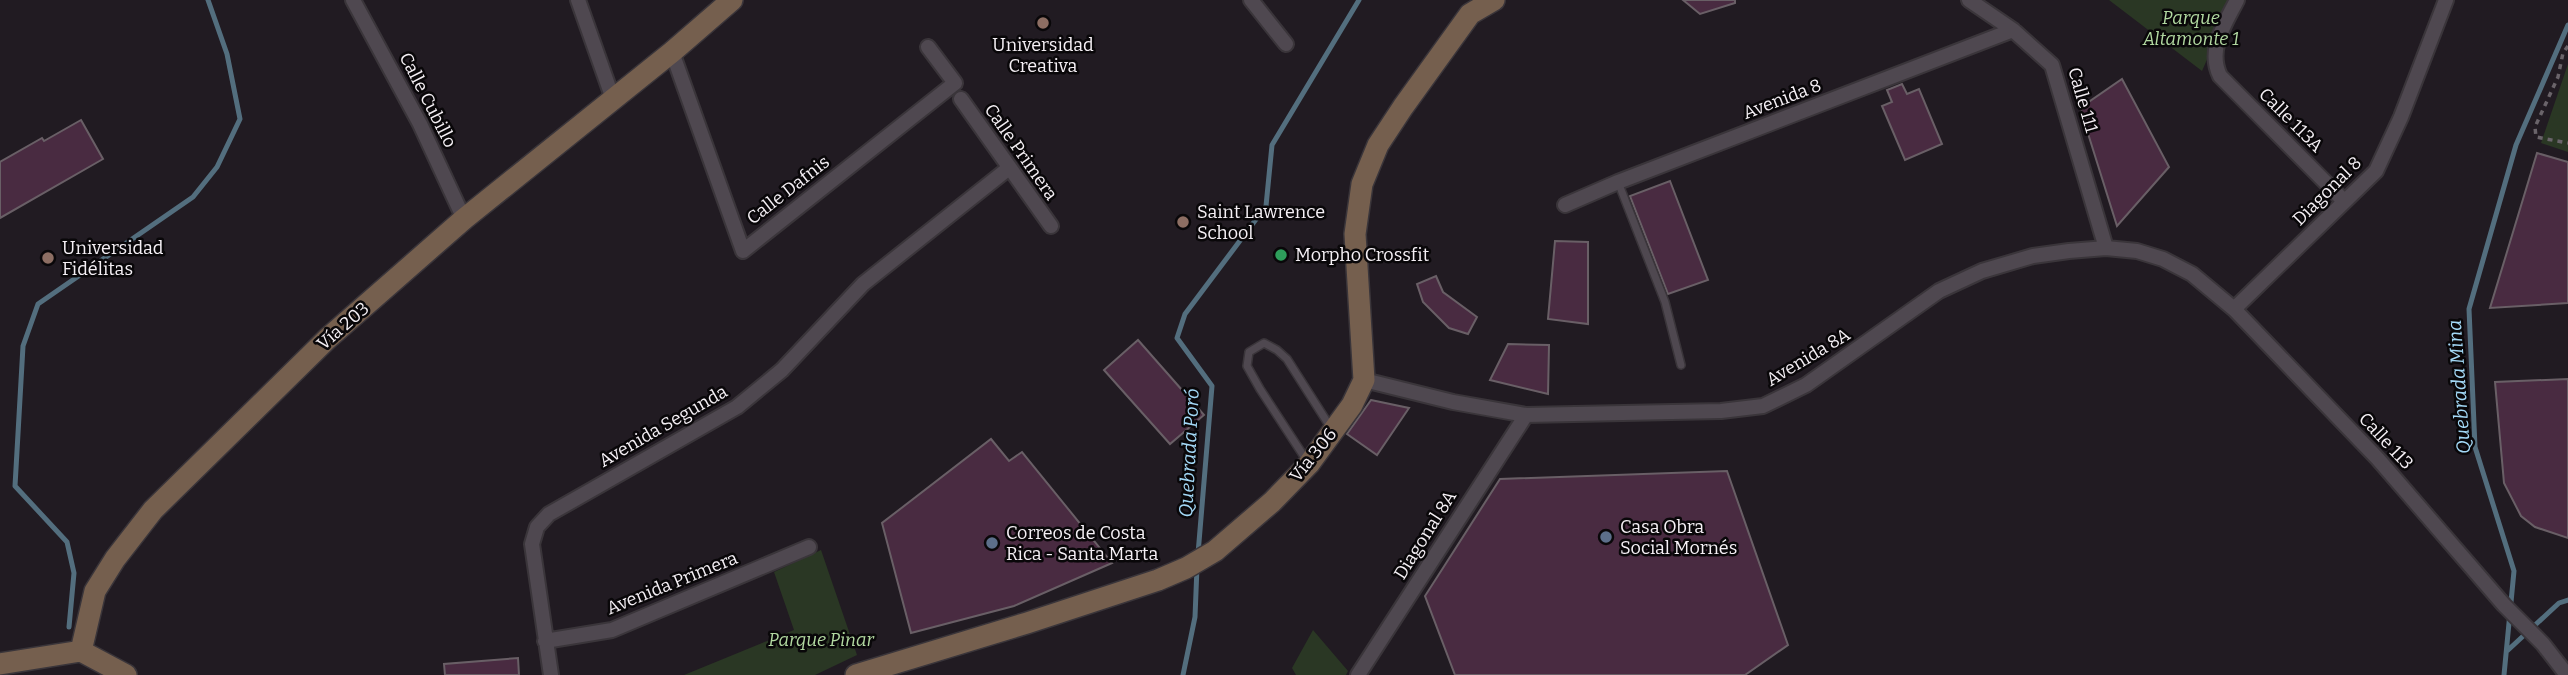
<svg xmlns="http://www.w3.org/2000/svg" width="2568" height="675" font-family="Bitter,serif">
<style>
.green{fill:#2a3724}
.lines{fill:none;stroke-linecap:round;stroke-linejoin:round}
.stream{stroke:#536e7e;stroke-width:5}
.building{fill:#492b41;stroke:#695f66;stroke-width:2}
.lane-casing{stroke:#3a353a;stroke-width:10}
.street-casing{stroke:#3a353a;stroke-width:18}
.secondary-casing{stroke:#3a353a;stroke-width:24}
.path{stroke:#6a646a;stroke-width:3.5;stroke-dasharray:5 5;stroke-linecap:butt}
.lane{stroke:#4f4850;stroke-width:7}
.street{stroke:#4f4850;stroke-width:14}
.secondary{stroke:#755f4e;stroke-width:21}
.education-dot{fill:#8d6e63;stroke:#090709;stroke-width:2.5}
.leisure-dot{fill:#2e9e5b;stroke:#090709;stroke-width:2.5}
.service-dot{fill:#5c6f8a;stroke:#090709;stroke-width:2.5}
.labels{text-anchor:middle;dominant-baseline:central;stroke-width:5;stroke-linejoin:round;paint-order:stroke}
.park-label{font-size:18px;font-style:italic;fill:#b2d9a1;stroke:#090709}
.poi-label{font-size:18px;fill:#f5f0f5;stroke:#090709;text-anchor:start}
.street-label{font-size:18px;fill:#f5f0f5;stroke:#090709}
.water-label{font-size:19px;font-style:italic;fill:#a3d8f6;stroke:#090709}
</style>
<rect width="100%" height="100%" fill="#211b22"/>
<!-- green -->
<path class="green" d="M2109 0H2233L2202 71Z
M2568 64V152L2541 143Z
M821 550 857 655 815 675H684L794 630 774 572Z
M1313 630 1348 671 1346 675H1296L1292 668Z"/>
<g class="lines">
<!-- stream -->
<path class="stream" d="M1198 554 1212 386 1177 338 1185 314 1266 206 1272 145 1359 0
M69 627 74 573 67 542 15 486 23 346 38 304 193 197 217 167 240 119 227 54 208 0
M2507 651 2559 603 2568 600
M1183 675 1195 617 1197 567
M2504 675 2514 571 2475 447 2469 309 2516 145 2568 25"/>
</g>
<!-- building -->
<path class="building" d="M1683 0H1735V3L1700 14Z
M2122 79 2169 167 2117 226 2080 108Z
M1902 84 1907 94 1919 89 1942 144 1905 160 1882 106 1892 102 1887 90Z
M81 120 103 159 0 218V162L42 138 44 141Z
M2537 153 2568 162V303L2490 308Z
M1670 181 1708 280 1668 294 1630 196Z
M1555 241 1588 242V324L1548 319Z
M1436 276 1443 292 1477 317 1468 334 1449 328 1423 302 1417 284Z
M1138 340 1204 415 1170 444 1104 370Z
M1508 344 1549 345 1548 394 1490 380Z
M2568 379V538L2535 527 2521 516 2504 483 2495 382Z
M1371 400 1409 408 1377 455 1347 434Z
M991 439 1009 461 1022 452 1112 563 1014 606 911 633 882 523Z
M1727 471 1788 645 1745 675H1455L1425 596 1500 479Z
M518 658 519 675H445L444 664Z"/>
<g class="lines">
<!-- lane casing -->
<g class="lane-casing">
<path id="lane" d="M1618 182 1665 302 1681 365
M1307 461 1260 389 1247 366 1249 352 1264 343 1277 350 1287 359 1331 428"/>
</g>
<!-- street casing -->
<g class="street-casing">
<path id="street" d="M353 0 420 124 464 219
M578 0 613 99
M1251 0 1286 44
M1969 0 2013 30 2052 65 2106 248
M2237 0C2225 24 2207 49 2220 76L2344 201
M672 52 743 251 955 83 928 47
M961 99 1051 226
M1565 205 1618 182 2013 30
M2234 309 2376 171 2401 117 2446 0
M1364 380 1453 402 1526 415 1721 411 1763 406 1806 385 1939 291 1982 271 2033 256 2069 251 2106 248 2137 251 2163 259 2192 274 2234 309 2378 459 2504 605 2543 644 2567 675
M545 641 612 630 809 547
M551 675 532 544 537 527 549 514 737 407 782 370 863 284 1009 168
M1358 675 1526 415"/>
</g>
<!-- secondary casing -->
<g class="secondary-casing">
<path id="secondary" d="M81 651 95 591 115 559 153 510 327 339 464 219 672 52 732 0
M81 651 126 675
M0 664 81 651
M856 675 1027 623 1158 580 1186 568 1215 551 1272 502 1309 464 1352 405 1364 380 1355 234 1362 184 1378 145 1403 107 1470 14 1494 0"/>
</g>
<!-- path -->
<path class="path" d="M2568 46 2563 53 2558 77 2535 127 2536 137 2568 143"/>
<!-- lane -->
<use href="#lane" class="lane"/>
<!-- street -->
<use href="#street" class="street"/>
<!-- secondary -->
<use href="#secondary" class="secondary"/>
</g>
<!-- markers -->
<g class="education-dot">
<circle cx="1043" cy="23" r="7"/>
<circle cx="1183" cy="222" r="7"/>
<circle cx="48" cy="258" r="7"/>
</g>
<circle class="leisure-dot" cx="1281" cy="255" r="7"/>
<g class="service-dot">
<circle cx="1606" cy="537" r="7"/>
<circle cx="992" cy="543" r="7"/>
</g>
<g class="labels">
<!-- park labels -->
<g class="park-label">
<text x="2191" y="18">Parque<tspan x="2191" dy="21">Altamonte 1</tspan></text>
<text x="821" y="640">Parque Pinar</text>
</g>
<!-- poi labels -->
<g class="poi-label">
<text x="1043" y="45" text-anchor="middle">Universidad<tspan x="1043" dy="21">Creativa</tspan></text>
<text x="1197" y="212">Saint Lawrence<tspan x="1197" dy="21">School</tspan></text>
<text x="62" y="248">Universidad<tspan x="62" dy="21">Fidélitas</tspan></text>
<text x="1295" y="255">Morpho Crossfit</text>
<text x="1620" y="527">Casa Obra<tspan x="1620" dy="21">Social Mornés</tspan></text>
<text x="1006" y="533">Correos de Costa<tspan x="1006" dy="21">Rica - Santa Marta</tspan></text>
</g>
<!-- street labels -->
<g class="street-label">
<text transform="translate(1782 99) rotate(-21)">Avenida 8</text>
<text transform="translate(428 100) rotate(63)">Calle Cubillo</text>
<text transform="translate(2083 100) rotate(74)">Calle 111</text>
<text transform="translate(2291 120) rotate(45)">Calle 113A</text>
<text transform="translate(1021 152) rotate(55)">Calle Primera</text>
<text transform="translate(788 190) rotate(-38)">Calle Dafnis</text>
<text transform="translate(2327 191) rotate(-45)">Diagonal 8</text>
<text transform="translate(343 326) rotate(-41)">Vía 203</text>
<text transform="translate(1808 357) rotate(-31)">Avenida 8A</text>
<text transform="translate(663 426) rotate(-30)">Avenida Segunda</text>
<text transform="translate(2386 441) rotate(47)">Calle 113</text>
<text transform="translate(1313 455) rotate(-51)">Vía 306</text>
<text transform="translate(1425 535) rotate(-58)">Diagonal 8A</text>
<text transform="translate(672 583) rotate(-22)">Avenida Primera</text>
</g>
<!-- water labels -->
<g class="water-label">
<text transform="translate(2459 387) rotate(-94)">Quebrada Mina</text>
<text transform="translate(1189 453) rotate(-87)">Quebrada Poró</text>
</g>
</g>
</svg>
